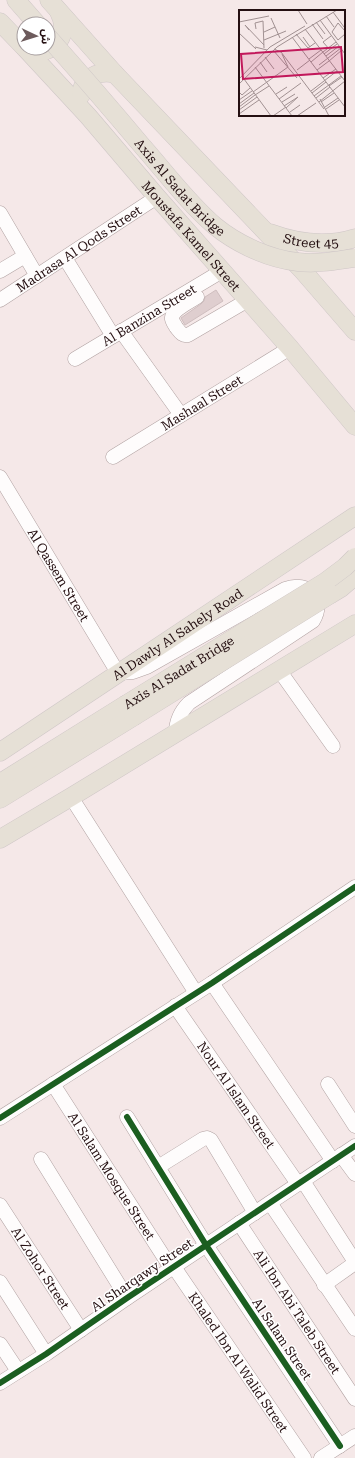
<svg xmlns="http://www.w3.org/2000/svg" width="355" height="1458" font-family="'Roboto Serif','Noto Sans Arabic',serif">
<style>
.building{fill:#dfcecf;stroke:#cfbebf}
.lines{fill:none;stroke-linecap:round;stroke-linejoin:round}
.minor-casing{stroke:#b1a2a2;stroke-width:15}
.major-casing{stroke:#cfc7c7;stroke-width:19}
.minor{stroke:#fefcfc;stroke-width:14}
.major{stroke:#e6e0d6;stroke-width:18}
.major-bridge-casing{stroke:#cfc7c7;stroke-width:19;stroke-linecap:butt}
.major-bridge{stroke:#e6e0d6;stroke-width:18}
.cycleway-casing{stroke:#fff;stroke-width:8}
.cycleway{stroke:#1b5e20;stroke-width:6}
.labels{text-anchor:middle;dominant-baseline:central;stroke-width:3;stroke-linejoin:round;paint-order:stroke}
.street-label{font-size:13px;fill:#240f11;stroke:#fff}
.inset-road{fill:none;stroke:#a19192;stroke-width:1}
.view{fill:#c2185b;fill-opacity:0.15;stroke:#c2185b;stroke-width:2}
.inset-edge{fill:none;stroke:#240f11;stroke-width:2}
</style>
<rect width="100%" height="100%" fill="#f5e8e8"/>
<!-- building -->
<path class="building" d="M216 290 223 301 185 325 181 318 201 304 204 301 205 297Z"/>
<g class="lines">
<!-- minor casing -->
<g class="minor-casing">
<g id="minor">
<path d="M0 213 37 276"/>
<path d="M65 258 113 336"/>
<path d="M0 271 25 256"/>
<path d="M197 297C191 301 170 311 172 319 172 321 175 325 176 327 180 332 182 336 188 335L248 300"/>
<path id="s1" d="M0 300 157 197"/>
<path d="M121 331 181 415"/>
<path id="s2" d="M75 359 222 271"/>
<path id="s3" d="M113 457 290 348"/>
<path id="s4" d="M0 477 118 673 133 672 147 667 285 589C309 580 326 599 313 621L189 703C180 712 176 721 176 733"/>
<path d="M279 670 333 746"/>
<path d="M71 797 196 993"/>
<path d="M212 983 333 1161"/>
<path id="s5" d="M175 1006 298 1184"/>
<path id="s6" d="M53 1084 171 1268"/>
<path d="M328 1084 355 1126"/>
<path d="M127 1117 206 1245 340 1446"/>
<path d="M0 1118 212 983 355 887"/>
<path d="M341 1155 355 1174"/>
<path d="M41 1159 127 1298"/>
<path d="M158 1167 203 1139 207 1138 211 1140 255 1213"/>
<path d="M303 1181 355 1262"/>
<path d="M270 1203 355 1329"/>
<path id="s7" d="M0 1205 81 1330"/>
<path id="s8" d="M239 1223 355 1399"/>
<path id="s9" d="M174 1267 304 1458"/>
<path d="M0 1282 46 1354"/>
<path d="M324 1285 355 1263"/>
<path d="M0 1344 18 1371"/>
<path d="M0 1383 46 1354 127 1298 355 1146"/>
<path d="M321 1458 355 1436"/>
</g>
</g>
<!-- major casing -->
<g class="major-casing">
<g id="major">
<path d="M16 0 37 24"/>
<path d="M49 0 115 74 303 271 355 331"/>
<path d="M0 22 24 47"/>
<path id="s10" d="M25 48 88 116 157 197 290 348 355 426"/>
<path d="M25 48C51 60 72 37 59 12"/>
<path d="M81 95C82 77 100 70 115 74"/>
<path id="s11" d="M270 233C297 243 326 247 355 238"/>
<path d="M331 594 341 588 355 576"/>
<path id="s12" d="M0 752 355 516"/>
<path d="M0 783 125 705"/>
<path d="M0 799 133 717"/>
<path d="M0 839 71 797 355 624"/>
</g>
</g>
<!-- minor -->
<use href="#minor" class="minor"/>
<!-- major -->
<use href="#major" class="major"/>
<!-- major-bridge casing -->
<g class="major-bridge-casing">
<g id="major-bridge">
<path id="s13" d="M48 37C80 73 112 110 143 147 166 173 188 203 215 226 237 244 269 259 298 262 317 264 336 261 355 258"/>
<path id="s14" d="M125 705 325 582 345 567 355 557"/>
<path d="M133 717 331 594"/>
</g>
</g>
<!-- major-bridge -->
<use href="#major-bridge" class="major-bridge"/>
<!-- cycleway casing -->
<g class="cycleway-casing">
<path id="cycleway" d="M127 1117 206 1245 340 1446
M0 1118 212 983 355 887
M0 1383 46 1354 127 1298 355 1146"/>
</g>
<!-- cycleway -->
<use href="#cycleway" class="cycleway"/>
</g>
<g class="labels">
<!-- street labels -->
<g class="street-label">
<text stroke="none"><textPath href="#s13" startOffset="200">Axis Al Sadat Bridge</textPath></text>
<text stroke="none"><textPath href="#s10" startOffset="251">Moustafa Kamel Street</textPath></text>
<text stroke="none"><textPath href="#s11" startOffset="42">Street 45</textPath></text>
<text stroke="none"><textPath href="#s1" startOffset="94">Madrasa Al Qods Street</textPath></text>
<text stroke="none"><textPath href="#s2" startOffset="86">Al Banzina Street</textPath></text>
<text stroke="none"><textPath href="#s3" startOffset="104">Mashaal Street</textPath></text>
<text stroke="none"><textPath href="#s4" startOffset="114">Al Qassem Street</textPath></text>
<text stroke="none"><textPath href="#s12" startOffset="213">Al Dawly Al Sahely Road</textPath></text>
<text stroke="none"><textPath href="#s14" startOffset="63">Axis Al Sadat Bridge</textPath></text>
<text stroke="none"><textPath href="#s5" startOffset="108">Nour Al Islam Street</textPath></text>
<text stroke="none"><textPath href="#s6" startOffset="109">Al Salam Mosque Street</textPath></text>
<text stroke="none"><textPath href="#s7" startOffset="75">Al Zohor Street</textPath></text>
<text transform="translate(142 1275) rotate(-34)">Al Sharqawy Street</text>
<text stroke="none"><textPath href="#s8" startOffset="106">Ali Ibn Abi Taleb Street</textPath></text>
<text transform="translate(282 1339) rotate(56)">Al Salam Street</text>
<text stroke="none"><textPath href="#s9" startOffset="115">Khaled Ibn Al Walid Street</textPath></text>
</g>
</g>
<!-- overview -->
<g transform="translate(239 10)">
<rect width="106" height="106" fill="#f5e8e8"/>
<path class="inset-road" d="M59 0 68 14M94 2 105 17M87 6 95 17M32 8 41 28M81 10 106 44M0 12 30 6M77 12 86 24M73 14 84 29M17 19 16 13 24 11 25 38M66 19 106 71M10 20 6 15 25 35M106 21 99 13 93 22 99 30 106 24M25 22 36 17M0 23 17 39M57 24 69 38 76 33M53 27 106 97M64 27 71 37M25 30 47 21M16 37 28 40M35 39 42 42 85 99M34 40 58 68M91 40 84 32 92 26M84 42 97 32M85 44 98 34M87 46 100 36M26 47 35 59M70 49 82 40M90 51 103 40M21 52 28 62M72 52 84 42M80 55 102 38M16 57 53 106M58 60 71 50M78 60 90 51M84 68 97 59M0 69 31 37 66 16M5 69 32 106M0 74 38 37 98 0M90 76 103 67M72 81 98 61M0 82 3 85 11 78M14 82 49 57 43 44M73 83 87 72M37 84 48 77M16 85 30 76M75 86 102 66M77 88 91 77M40 89 62 73M81 89 90 106M0 90 13 81M43 92 56 84M80 92 106 71M82 92 95 83M0 94 15 83M45 96 59 87 47 98M0 97 16 85M86 97 99 88M87 99 100 90M0 100 18 87M51 102 61 95M0 104 20 90M34 106 47 97M58 106 77 93"/>
<path class="view" d="M102 37 104 62 4 69 2 44Z"/>
<rect width="106" height="106" class="inset-edge"/>
</g>
<!-- north arrow -->
<g transform="translate(36 36) rotate(94)"><circle r="19" fill="#ffffff" stroke="#a79fa0"/>
<path d="M0-3L7 15L0 10L-7 15Z" fill="#6d5b5c"/>
<text y="-6" font-size="11" font-weight="bold" text-anchor="middle" fill="#240f11">ش</text>
</g>
</svg>
